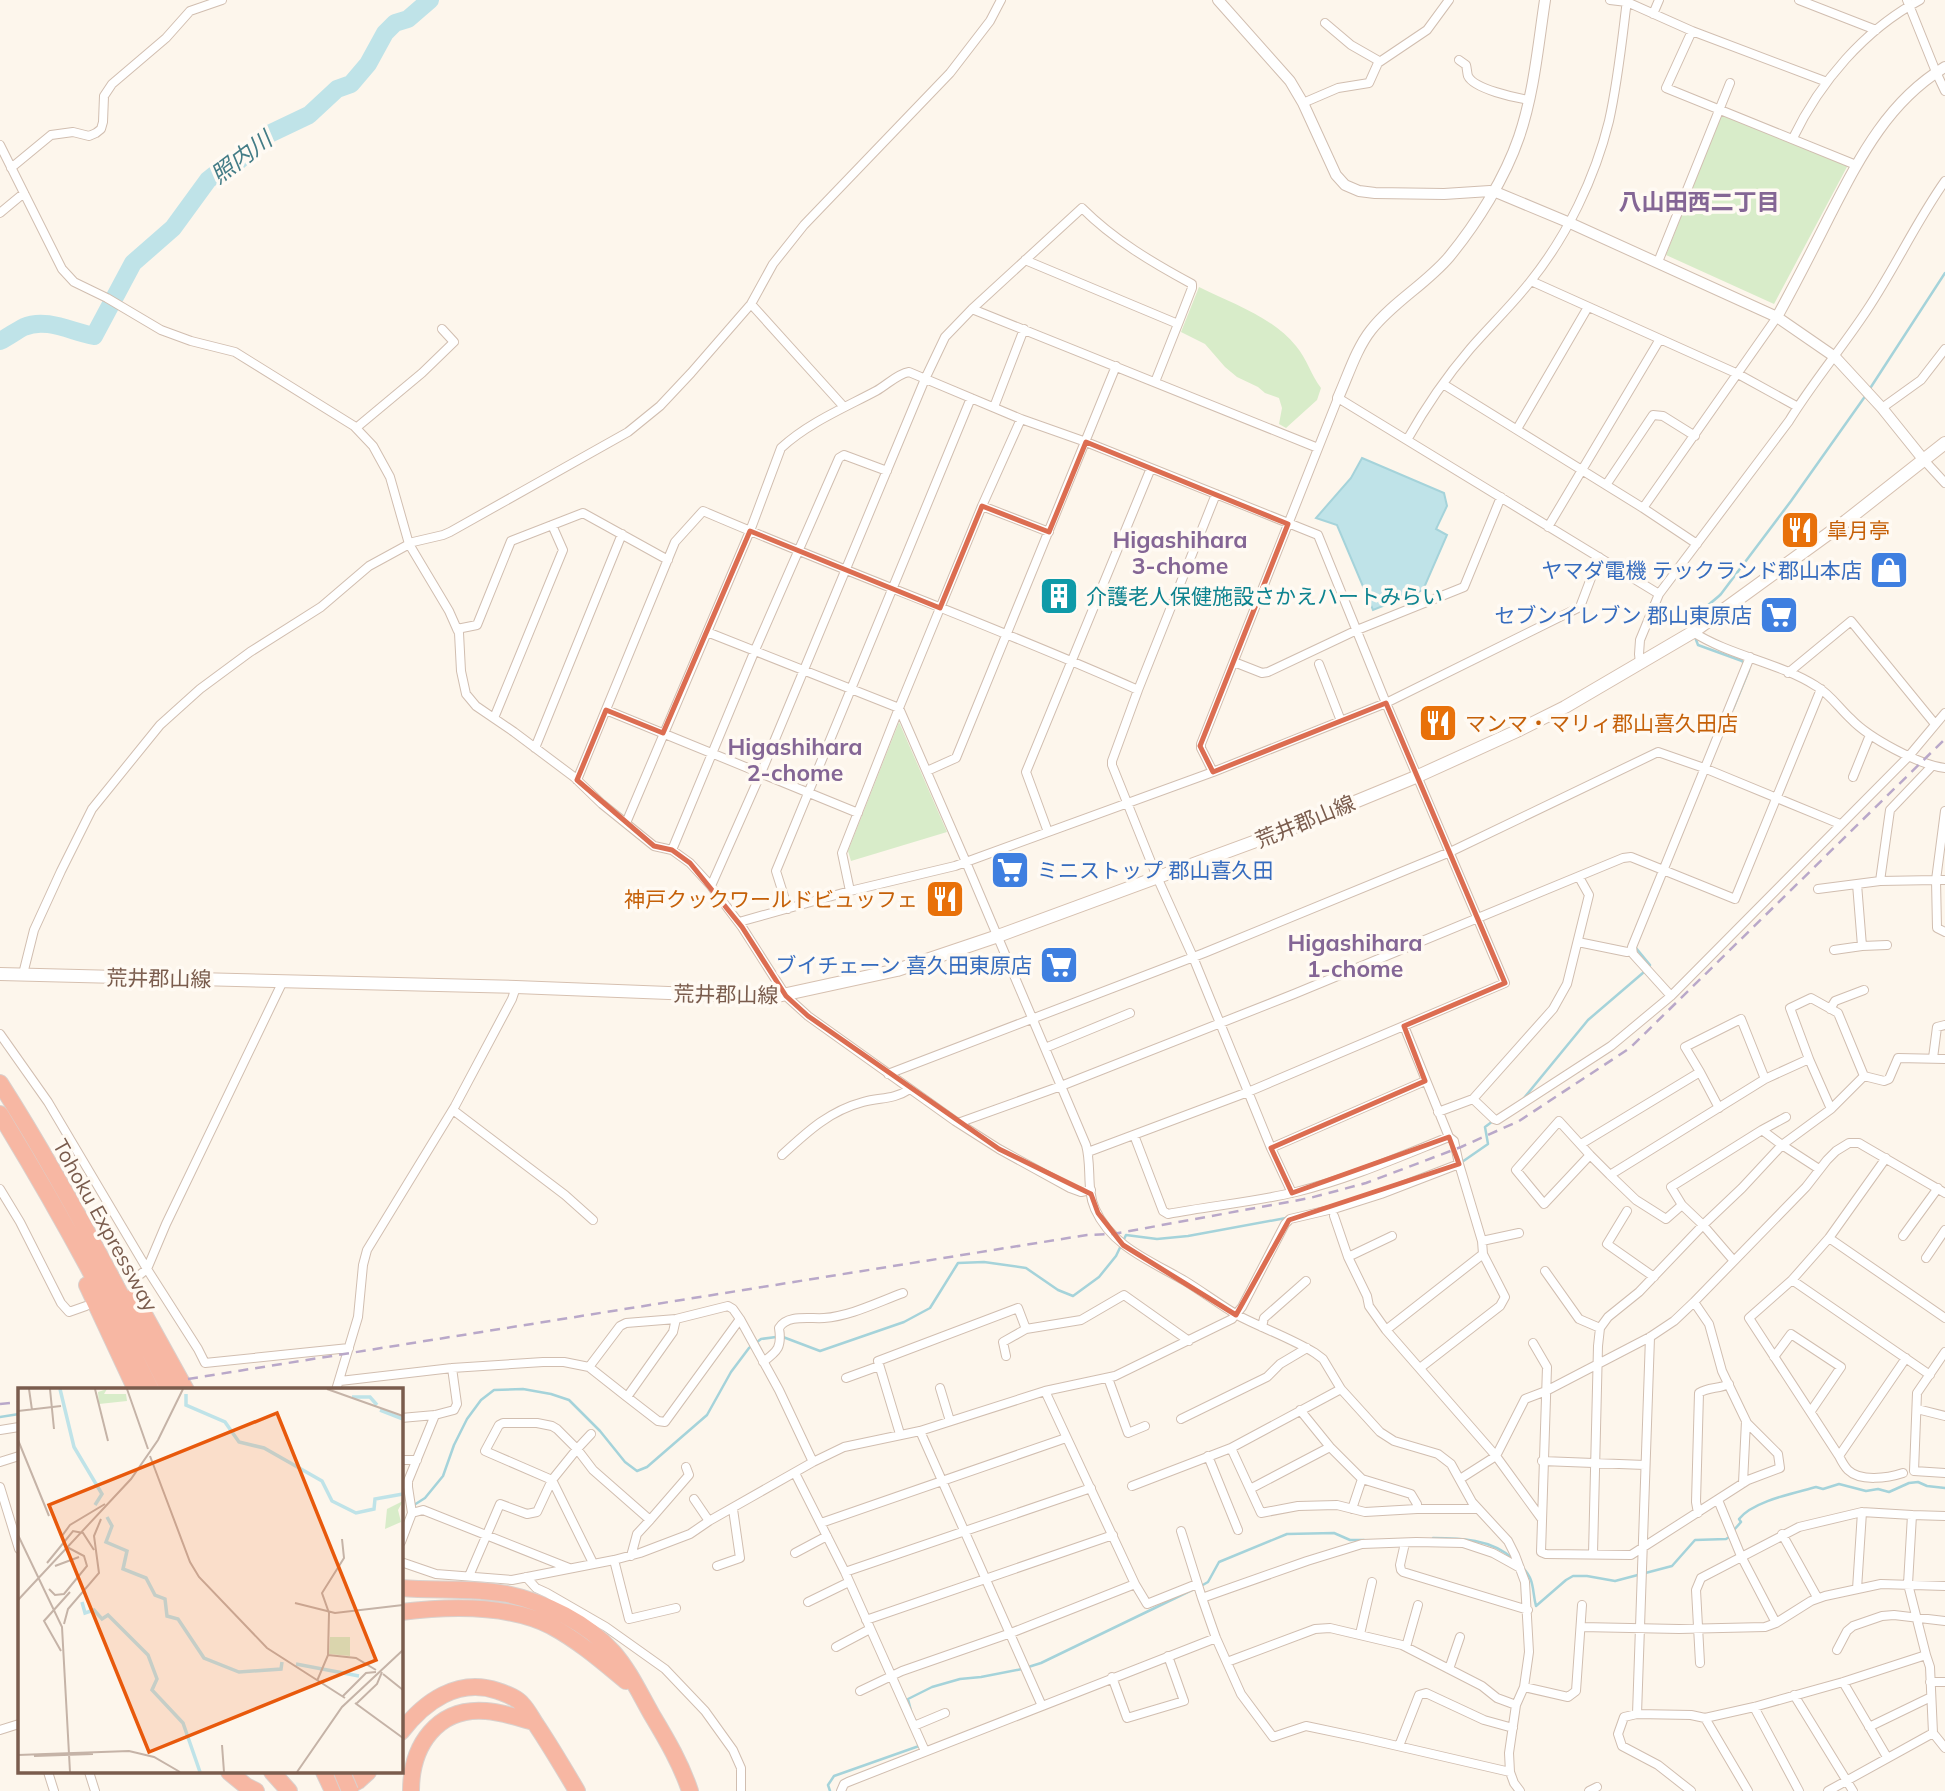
<svg xmlns="http://www.w3.org/2000/svg" width="1945" height="1791" font-family="Mulish,'Noto Sans JP',sans-serif">
<style>
.green{fill:#d8ecc9}
.water{fill:#bfe3e8;stroke:#a5d3da;stroke-width:2}
.lines{fill:none;stroke-linecap:round;stroke-linejoin:round}
.stream{stroke:#a5d3da;stroke-width:2.5}
.river{stroke:#bfe3e8;stroke-width:18}
.minor-tunnel{stroke:#dcd0c4;stroke-width:8;stroke-dasharray:8 4;stroke-linecap:butt}
.minor-casing{stroke:#d1beb0;stroke-width:10}
.tertiary-casing{stroke:#d1beb0;stroke-width:12}
.secondary-casing{stroke:#d6c0b0;stroke-width:14}
.motorway-casing{stroke:#dad1cd;stroke-width:18}
.minor{stroke:#fff;stroke-width:8}
.tertiary{stroke:#fff;stroke-width:10}
.secondary{stroke:#fff;stroke-width:12}
.motorway{stroke:#f7b7a3;stroke-width:16}
.rail{stroke:#b9a8c9;stroke-width:2.5;stroke-dasharray:10 7;stroke-linecap:butt}
.motorway-bridge-casing{stroke:#dad1cd;stroke-width:18;stroke-linecap:butt}
.motorway-bridge{stroke:#f7b7a3;stroke-width:16}
.marked{fill:none;stroke:#dc6d51;stroke-width:5;stroke-linejoin:round}
.labels{text-anchor:middle;dominant-baseline:central;stroke-width:7;stroke-linejoin:round;paint-order:stroke}
.food-label{font-size:21px;fill:#c56008;stroke:#fffaf3;text-anchor:start}
.shop-label{font-size:21px;fill:#366cbe;stroke:#fffaf3;text-anchor:end}
.culture-label{font-size:21px;fill:#0d838f;stroke:#fffaf3;text-anchor:start}
.street-label{font-size:21px;fill:#7a5c4d;stroke:#fffaf3}
.water-label{font-size:23px;font-style:italic;fill:#437c86;stroke:#fffaf3}
.neighbourhood-label{font-size:23px;font-weight:bold;fill:#846695;stroke:#fffaf3}
.inset-river{fill:none;stroke:#bfe3e8;stroke-width:3.5}
.inset-road{fill:none;stroke:#c5b3a7;stroke-width:2}
.view{fill:#e8590c;fill-opacity:0.15;stroke:#e8590c;stroke-width:3.5}
.inset-edge{fill:none;stroke:#7a5c4d;stroke-width:3.5}
</style>
<rect width="100%" height="100%" fill="#fdf6ec"/>
<!-- green -->
<path class="green" d="M1721 115 1848 165 1774 304 1666 255Z
M1199 287C1231 303 1273 317 1296 346 1307 359 1311 375 1321 388L1317 400 1286 428 1279 424 1282 408 1279 398 1265 393 1258 387 1237 377 1225 367 1205 344 1181 332Z
M899 722 947 832 851 861 848 851Z"/>
<!-- water -->
<path class="water" d="M1362 458 1444 493 1447 506 1436 529 1447 535 1423 590 1373 610 1337 525 1316 518 1351 478Z"/>
<g class="lines">
<!-- stream -->
<path class="stream" d="M1869 390 1945 273
M1691 628 1689 625C1696 612 1711 604 1721 594L1791 501 1866 395
M1695 637 1698 645 1742 661 1749 670 1733 709
M1636 948 1650 965 1648 967
M1524 1098 1588 1020 1644 972
M1462 1162 1488 1144 1485 1127 1493 1121
M783 1337 820 1351 904 1322 930 1308 958 1263 984 1262 1026 1268 1058 1290 1073 1296 1099 1277 1116 1256 1126 1235 1157 1239 1188 1236 1286 1218
M0 1417 19 1414
M414 1505 425 1498 443 1476 454 1445 467 1419 481 1400 494 1390 523 1389 551 1394 569 1400 600 1431 625 1462 637 1471 647 1467 707 1415 731 1372 749 1348 761 1339 776 1337
M1734 1530 1741 1522 1739 1519C1753 1501 1795 1493 1816 1487L1823 1489 1839 1484 1866 1491 1878 1489 1889 1492 1909 1483 1918 1482 1927 1486 1945 1488
M1433 1538C1460 1538 1492 1539 1513 1559
M1523 1568C1535 1580 1532 1591 1536 1606L1566 1580 1573 1576H1587L1615 1581 1672 1566 1695 1540 1726 1539 1731 1536
M1201 1586 1208 1582 1219 1562 1287 1534 1334 1533 1350 1540H1364
M911 1711 908 1699 932 1687 960 1679 981 1677 1022 1669 1041 1663 1192 1590
M830 1791 828 1785 834 1776 919 1746 918 1744"/>
<!-- river -->
<path class="river" d="M0 341C8 337 16 331 24 327 46 317 72 332 94 336L133 263 173 228 208 180 218 172 235 164 267 135 309 115 337 89 351 84 368 64 385 33 395 23 408 19 430 0"/>
<!-- minor-tunnel -->
<path class="minor-tunnel" d="M116 1289 137 1277"/>
<!-- minor casing -->
<g class="minor-casing">
<path id="minor" d="M1610 0 1627 2 1692 31 1827 82
M1799 0 1876 30
M1907 0 1936 72 1945 91
M1653 14 1659 0
M1325 23 1351 45 1379 61
M1692 31 1666 88 1856 165
M1459 60 1466 65C1467 68 1467 73 1468 76 1474 89 1516 98 1529 100
M1303 103 1338 88 1369 83 1378 63 1427 30 1449 0
M1793 138C1820 82 1864 30 1920 0
M0 145 62 269 74 282 107 298 161 330 191 341 235 352 354 426 373 446 390 477 409 544 449 611 457 629 459 633 461 671 466 694 476 706 514 732 574 777 602 804 654 846 672 850 690 863 711 886 742 927 786 996 808 1016 955 1121 999 1149 1070 1188 1081 1192 1091 1190
M11 168 51 135 73 132 89 136 96 133 101 129 103 122 104 96 112 84 166 38 190 11 222 0
M0 213 24 193
M1025 260 1178 324 1155 382
M1658 262 1730 83
M1531 281 1738 374 1798 407
M751 304 844 407
M972 309 1318 448
M1443 384 1643 508 1697 544
M994 407 1024 329
M1882 408 1921 380 1945 349
M356 428 422 373 454 342 442 329
M1517 429 1588 307
M1407 440C1425 408 1446 377 1470 349 1490 326 1512 305 1530 282 1567 236 1595 178 1609 121 1618 81 1622 40 1627 0
M1923 459 1945 483
M1606 485 1653 415 1663 416 1695 436
M1216 494 1138 690 1112 761V765L1157 877 1193 957 1271 1148 1292 1193
M982 506 1049 532
M1643 508 1777 317
M1548 527 1660 339
M457 629 477 625 511 541 583 513 668 560
M707 632 899 708 966 862 1086 1145C1092 1166 1086 1189 1095 1209 1112 1247 1151 1261 1185 1281 1203 1292 1220 1305 1239 1316 1264 1329 1291 1338 1315 1353L1323 1359 1341 1389 1380 1432 1394 1441 1438 1454 1451 1464 1472 1502 1508 1541 1515 1555 1525 1582 1529 1652 1524 1687 1516 1705 1509 1753 1510 1772 1514 1783 1520 1791
M1693 632C1730 656 1778 662 1816 686 1830 694 1839 708 1851 719 1869 738 1919 765 1945 768
M1234 662 1262 673 1268 672 1357 630 1464 587 1501 497
M1640 663 1639 654 1640 640 1659 594 1789 421C1813 382 1842 348 1867 310 1895 268 1916 222 1945 181
M1319 664 1341 721
M1788 673 1851 621 1935 724
M606 710 858 813
M494 718 563 550 552 525
M535 748 622 534
M927 771 956 758 1116 366
M1213 772 1201 748V744L1338 398 1659 594
M1853 777 1870 735
M577 780 675 542 703 511C847 573 995 626 1138 690
M1945 811 1936 880H1945
M626 823 750 531 781 448C808 423 844 408 876 391 887 385 897 374 909 372L1021 419 1086 442 1318 535 1386 703 1505 983 1248 1092 1088 1152
M1048 832 1026 772 1151 468
M672 850 755 650 839 458 844 455 887 471
M1880 881 1890 810 1932 766
M711 886 761 773 925 379 945 337 972 309 1082 208C1114 240 1153 263 1192 284V288L1178 324
M1818 889 1880 881 1936 880 1937 928 1945 932
M850 891 842 853 899 708 982 506 1021 419
M788 909 776 871 971 398
M739 922 850 891 955 866 1213 772 1386 703 1580 607 1599 557
M1578 942 1627 952 1632 951
M1862 946 1887 945
M1834 950 1862 946 1857 884
M23 974 34 930 61 871 92 809 160 725 200 689 250 652 321 607 369 566 413 542 443 535 450 532 628 432 660 406 691 373 751 304 773 264 804 225 950 73 990 21 1001 0
M1671 996 1633 954 1632 947 1750 657
M1830 1009 1835 1001 1864 990
M1404 1026 1449 1137 1454 1141 1459 1164
M0 1034 48 1102 147 1269 198 1349 205 1363 349 1348
M1045 1048 1130 1013
M1933 1058 1937 1027 1945 1025
M1809 1059 1790 1008 1811 998 1838 1013 1864 1076
M1700 1072 1719 1108
M888 1074 1204 953 1450 852 1658 752 1704 768 1840 824
M1473 1099 1494 1119 1497 1120 1611 1046 1671 996 1909 756 1945 713
M453 1110 565 1195 593 1220
M1438 1112 1473 1099 1553 1009 1567 984 1589 895 1579 877
M958 1123 1061 1086 1294 994 1623 858 1631 857 1735 899 1821 689
M1762 1130 1786 1117
M1134 1135 1163 1211 1168 1214C1210 1206 1254 1202 1296 1192 1349 1179 1399 1157 1449 1137
M1581 1144 1700 1072 1685 1047 1741 1019 1765 1079
M1271 1148 1425 1081
M782 1155C807 1132 829 1111 863 1102 881 1097 893 1100 910 1089
M1590 1155 1559 1121 1516 1170 1544 1204 1590 1155 1610 1175
M1886 1158 1829 1238 1792 1280 1749 1318 1839 1456 1906 1358
M0 1189 20 1222 61 1303 69 1312 86 1306
M1682 1205 1671 1187 1762 1130 1782 1145 1819 1169
M1627 1211 1607 1244 1654 1277
M1334 1216 1348 1257 1367 1296 1369 1306 1386 1330 1496 1456 1541 1518
M1903 1236 1938 1188
M1829 1238 1945 1318
M1482 1241 1519 1233
M1348 1257 1392 1236
M1926 1258 1945 1230
M1734 1261 1703 1225 1682 1205 1666 1219 1636 1200 1610 1175 1765 1079 1809 1059 1831 1109
M1545 1271 1579 1319 1600 1328
M137 1277 147 1269 166 1224 283 981
M1792 1280 1930 1375
M1262 1327 1264 1318 1306 1281
M1386 1330 1483 1254
M1533 1343 1547 1367 1541 1552 1546 1554 1631 1555 1748 1480 1780 1468 1778 1454 1747 1423 1722 1371 1709 1324 1694 1302
M1945 1352 1917 1393 1914 1471 1945 1473
M1006 1356 1003 1342 1026 1329
M1774 1357 1791 1334 1841 1367 1811 1411
M763 1362C778 1351 782 1347 779 1328 787 1314 810 1319 824 1318 851 1316 878 1302 903 1293
M589 1367 627 1397 673 1332 676 1319
M846 1378 879 1366
M1108 1378 1128 1433 1145 1426
M340 1381 452 1368 543 1362H564L589 1367 620 1326 626 1323 676 1319 728 1306 733 1309 740 1319 779 1390 813 1462
M940 1388 950 1421
M1341 1389 1231 1448 1261 1513 1298 1506 1337 1505 1365 1512 1417 1509H1478
M336 1390 358 1317 363 1265 367 1250 455 1106 512 999 516 987
M627 1397 658 1421 665 1422 740 1319
M1917 1409 1945 1416
M1300 1410 1330 1447 1362 1479 1352 1509
M401 1418 435 1415 454 1410 457 1404 452 1368
M1181 1419 1267 1377 1280 1364 1307 1348
M0 1430 19 1427
M920 1431 1042 1706
M900 1434 878 1361 1018 1308 1026 1329 1081 1320 1124 1295 1189 1341
M1208 1456 1238 1530
M1839 1456C1841 1460 1844 1466 1848 1470 1860 1482 1888 1478 1903 1473
M401 1460H417
M1542 1461 1645 1465
M0 1462 19 1456
M795 1473 845 1572 925 1751
M1362 1479 1411 1494 1417 1504V1509
M1460 1479 1496 1456 1525 1399 1546 1391 1650 1337 1674 1321 1694 1302 1806 1187 1827 1160 1836 1151 1849 1143H1859L1864 1146 1945 1193
M1743 1483 1746 1421
M1132 1486 1231 1448
M0 1487 19 1549
M1250 1489 1330 1447
M694 1499 709 1521
M1718 1500 1741 1556 1776 1623
M412 1513 423 1510 569 1568
M1698 1513 1696 1502 1699 1393C1708 1387 1719 1389 1729 1384
M1912 1515 1945 1516
M650 1520 689 1475 686 1467
M821 1523 1066 1438
M1181 1531 1202 1598
M1782 1534 1817 1597
M401 1542 412 1513 408 1487V1481L435 1415
M1405 1543 1400 1565 1401 1570 1403 1572 1528 1610
M795 1553 827 1536
M1593 1554 1598 1346 1600 1328 1608 1317 1639 1292 1703 1225 1742 1188 1782 1145 1831 1109 1864 1076 1884 1081 1889 1079 1898 1058 1945 1059
M614 1560 629 1619 676 1608
M401 1562 436 1574 512 1580 614 1560 640 1553 690 1534 709 1521 813 1462 844 1447 920 1431 1045 1391 1115 1376 1232 1319 1242 1307 1285 1224 1290 1219 1337 1208 1381 1194 1459 1164 1482 1241 1483 1254 1505 1297 1500 1306 1420 1368
M593 1563 552 1480 485 1451 499 1425 503 1423H537L552 1426 557 1429 577 1449 593 1470 650 1520 637 1534 631 1556
M717 1566 740 1558 733 1509
M845 1572 1091 1488
M469 1576 500 1504 527 1514 537 1512 552 1480 577 1449 591 1434
M526 1577 536 1588 547 1593 606 1627 665 1669 705 1711 733 1750 741 1768V1791
M1135 1584 1147 1604 1197 1584
M1857 1589 1862 1512
M808 1602 849 1582
M866 1620 1113 1535
M1581 1627 1679 1629 1765 1627 1776 1623 1811 1601 1825 1596 1881 1584 1945 1586
M1360 1634 1372 1582
M836 1647 870 1629
M1406 1647 1418 1605
M1837 1650 1847 1631 1853 1626 1882 1616 1894 1615 1945 1621
M1227 1662 1315 1629 1330 1628 1402 1645 1482 1686 1497 1698 1516 1705
M1700 1663 1696 1590 1701 1578 1799 1527 1862 1512 1912 1515 1908 1584 1926 1655
M1449 1669 1460 1637
M1112 1677 1127 1718 1184 1701 1168 1656
M1843 1682 1887 1757
M1930 1682H1945
M1524 1687 1568 1697 1576 1691 1582 1605
M860 1691 902 1671 1011 1633 1135 1584 1045 1391
M1794 1695 1853 1791
M1754 1707 1799 1791
M1637 1714 1650 1337
M1705 1718 1748 1791
M914 1726 945 1713
M1869 1727 1931 1697
M0 1730 19 1724
M1933 1733 1945 1748
M1399 1746 1419 1695 1426 1693 1484 1720 1513 1728
M48 1772 54 1791
M89 1772 95 1791
M1510 1772 1363 1738 1306 1726 1273 1737 1241 1694 1216 1638 1202 1598 1307 1561 1362 1544 1416 1542 1463 1543 1493 1553 1520 1568
M841 1791 844 1784 848 1782 1216 1638
M1589 1791 1597 1787
M1691 1791 1658 1765 1622 1746 1618 1734 1624 1717 1637 1714 1691 1715 1705 1718 1754 1707 1843 1682 1926 1655 1930 1667 1933 1733 1828 1791"/>
</g>
<!-- tertiary casing -->
<g class="tertiary-casing">
<path id="tertiary" d="M1218 0 1290 81 1303 103 1336 175 1345 185 1359 191 1375 193 1444 194 1490 191 1498 193 1570 223 1777 317
M1338 398C1348 376 1356 349 1371 330 1393 302 1426 284 1449 257 1477 223 1505 178 1519 137 1534 93 1538 46 1545 0
M1923 459 1882 408 1835 357 1777 317C1795 284 1812 251 1829 217 1859 159 1887 102 1945 67"/>
</g>
<!-- secondary casing -->
<g class="secondary-casing">
<path id="secondary" d="M0 974 516 987 773 997 897 970 998 936 1294 827 1418 776 1517 731 1565 707 1693 632 1846 521 1945 443"/>
</g>
<!-- motorway casing -->
<g class="motorway-casing">
<path id="motorway" d="M0 1083C63 1182 117 1285 169 1390
M0 1114C55 1204 105 1295 151 1390
M87 1285 136 1390
M134 1296 186 1390
M401 1588C436 1591 472 1587 507 1594 545 1602 587 1623 613 1652 629 1670 640 1694 652 1715 667 1740 681 1764 690 1791
M401 1612C449 1606 507 1604 551 1626 579 1641 603 1662 626 1681
M401 1732C424 1702 458 1677 498 1691 506 1694 516 1697 522 1704 528 1710 532 1719 537 1726 551 1747 564 1769 577 1791
M229 1772 246 1786 256 1791
M272 1772 289 1791
M324 1772 333 1791
M340 1791 358 1781 368 1772
M411 1791C411 1746 437 1707 486 1711 502 1712 519 1718 534 1722"/>
</g>
<!-- minor -->
<use href="#minor" class="minor"/>
<!-- tertiary -->
<use href="#tertiary" class="tertiary"/>
<!-- secondary -->
<use href="#secondary" class="secondary"/>
<!-- motorway -->
<use href="#motorway" class="motorway"/>
<!-- rail -->
<path class="rail" d="M188 1379 1087 1235 1113 1234 1310 1198 1366 1183 1461 1147 1519 1121 1630 1048 1945 739
M109 1390 125 1388
M0 1404 19 1402"/>
<!-- motorway-bridge casing -->
<g class="motorway-bridge-casing">
<path id="motorway-bridge" d="M342 1772 350 1791"/>
</g>
<!-- motorway-bridge -->
<use href="#motorway-bridge" class="motorway-bridge"/>
</g>
<!-- marked area -->
<path class="marked" d="M1086 442 1288 524 1200 746 1213 772 1386 703 1505 983 1404 1026 1425 1081 1271 1148 1292 1193 1449 1137 1459 1164 1289 1220 1236 1315 1123 1245 1098 1213 1091 1194 999 1149 808 1016 786 996 742 927 690 863 672 850 654 846 577 780 606 710 663 733 750 531 940 608 982 506 1049 532Z"/>
<!-- icons -->
<defs>
<g id="restaurant-square" transform="scale(2.0125)"><rect x="-9" y="-9" width="18" height="18" rx="4" fill="#e8710a" stroke="#fffaf3"/><path d="M-5-6h1v4h1v-4h1v4h1v-4h1v5L-1.5 .5V6h-2V.5L-5-1ZM5-6V6H3V1.5H1.5Q1.5-4 5-6Z" fill="#fff"/></g>
<g id="shop-square" transform="scale(2.0125)"><rect x="-9" y="-9" width="18" height="18" rx="4" fill="#3f7fe0" stroke="#fffaf3"/><path d="M-5-2.5h2.3a2.7 3.5 0 0 1 5.4 0H5L5.5 6h-11ZM-1.5-2.5h3a1.5 2.3 0 0 0-3 0Z" fill="#fff"/></g>
<g id="building-square" transform="scale(2.0125)"><rect x="-9" y="-9" width="18" height="18" rx="4" fill="#0f9aa8" stroke="#fffaf3"/><path d="M-4-6H4V6H1V3H-1V6H-4ZM-2.5-4.3h1.7v1.8h-1.7ZM.8-4.3h1.7v1.8H.8ZM-2.5-1h1.7V.8h-1.7ZM.8-1h1.7V.8H.8Z" fill="#fff"/></g>
<g id="supermarket-square" transform="scale(2.0125)"><rect x="-9" y="-9" width="18" height="18" rx="4" fill="#3f7fe0" stroke="#fffaf3"/><path d="M-6-5.5h2.5l.6 2H6L4.5 2H-2.5L-4.4-4H-6ZM-1.5 3.2a1.3 1.3 0 1 0 .1 0ZM3 3.2a1.3 1.3 0 1 0 .1 0Z" fill="#fff"/></g>
</defs>
<g fill-rule="evenodd">
<use href="#restaurant-square" x="1800" y="530"/>
<use href="#shop-square" x="1889" y="570"/>
<use href="#building-square" x="1059" y="596"/>
<use href="#supermarket-square" x="1779" y="615"/>
<use href="#restaurant-square" x="1438" y="723"/>
<use href="#supermarket-square" x="1010" y="870"/>
<use href="#restaurant-square" x="945" y="899"/>
<use href="#supermarket-square" x="1059" y="965"/>
</g>
<g class="labels">
<!-- food labels -->
<g class="food-label">
<text x="1827" y="530">皐月亭</text>
<text x="1465" y="723">マンマ・マリィ郡山喜久田店</text>
<text x="918" y="899" text-anchor="end">神戸クックワールドビュッフェ</text>
</g>
<!-- shop labels -->
<g class="shop-label">
<text x="1862" y="570">ヤマダ電機 テックランド郡山本店</text>
<text x="1752" y="615">セブンイレブン 郡山東原店</text>
<text x="1037" y="870" text-anchor="start">ミニストップ 郡山喜久田</text>
<text x="1032" y="965">ブイチェーン 喜久田東原店</text>
</g>
<!-- culture labels -->
<g class="culture-label">
<text x="1086" y="596">介護老人保健施設さかえハートみらい</text>
</g>
<!-- street labels -->
<g class="street-label">
<text transform="translate(1305 821) rotate(-22)">荒井郡山線</text>
<text transform="translate(159 978) rotate(1)">荒井郡山線</text>
<text transform="translate(726 994) rotate(1)">荒井郡山線</text>
<text transform="translate(106 1225) rotate(61)">Tohoku Expressway</text>
</g>
<!-- water labels -->
<g class="water-label">
<text transform="translate(241 157) rotate(-37)">照内川</text>
</g>
<!-- neighbourhood labels -->
<g class="neighbourhood-label">
<text x="1699" y="201">八山田西二丁目</text>
<text x="1180" y="539">Higashihara<tspan x="1180" dy="26">3-chome</tspan></text>
<text x="795" y="746">Higashihara<tspan x="795" dy="26">2-chome</tspan></text>
<text x="1355" y="942">Higashihara<tspan x="1355" dy="26">1-chome</tspan></text>
</g>
</g>
<!-- overview -->
<g transform="translate(18 1388)">
<rect width="385" height="385" fill="#fdf6ec"/>
<path d="M89 1 86 6H108L109 13 81 16 80 4ZM385 113 380 122 383 134 367 141 369 121ZM312 249H332V268L311 266Z" fill="#d8ecc9"/>
<path class="inset-river" d="M42 1 56 59 84 106 77 117M168 6V17L207 34 221 54 246 60 304 93 314 113 338 125 356 121 357 111 385 106M334 9H352L359 17M362 22 385 31M89 129 94 138 88 154 109 163 105 181 128 190 137 207 147 211 149 228 160 231 186 270 221 284 263 281 264 274M64 214 67 225 76 222 84 231 90 227 130 267 139 291 134 302 165 335 182 384M278 276 341 288"/>
<path class="inset-road" d="M11 1 14 22M32 1 36 41M77 1 90 53M109 1 130 61M309 1 385 28M0 23 43 18M0 52 31 128M132 68 172 174 181 189 249 260 327 310M0 147 44 239 52 384M29 175 55 143 65 145 76 162M37 178 61 169M31 201 37 207 46 206 69 178 66 168 47 158 44 148 52 137 87 116M0 212 113 91 140 52 165 1M277 215 317 225 385 217M46 236 50 221 81 185 76 148 83 131M43 263 26 233 52 204M310 267 311 225 304 205 326 170 324 151M365 286 385 302M299 293 310 267 338 270 358 282M325 308 348 285 358 284M337 315 385 350M338 316 359 296 364 284M204 357 206 384M0 367 111 363 136 369 162 384M16 368 75 366M279 384 324 319 385 262"/>
<path class="view" d="M259 25 358 272 131 364 31 117Z"/>
<rect width="385" height="385" class="inset-edge"/>
</g>
</svg>
